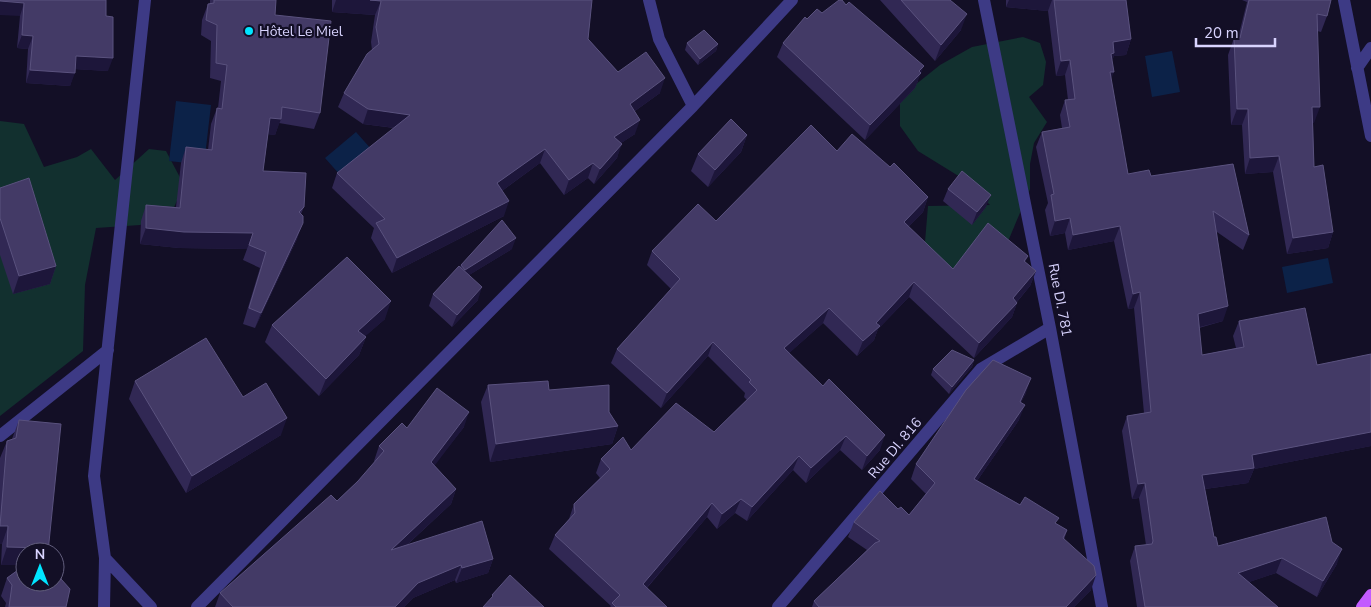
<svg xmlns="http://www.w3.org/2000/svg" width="1371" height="607" font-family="'Nunito Sans',sans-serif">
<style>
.green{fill:#12302f}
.water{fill:#0c2248}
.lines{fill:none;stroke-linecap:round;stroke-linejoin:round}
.minor{stroke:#3d3a85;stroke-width:12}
.major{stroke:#c25bff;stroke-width:12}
.wall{fill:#312854}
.shaded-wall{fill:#1d163a}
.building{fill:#433a66;stroke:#5a527e}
.poi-dot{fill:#00e5ff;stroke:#130f26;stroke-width:2}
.labels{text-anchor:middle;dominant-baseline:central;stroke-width:4.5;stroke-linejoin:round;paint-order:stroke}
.poi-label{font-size:14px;fill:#d9d4ff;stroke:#130f26;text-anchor:start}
.street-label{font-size:14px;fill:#d9d4ff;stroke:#130f26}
</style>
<rect width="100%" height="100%" fill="#130f26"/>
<!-- green -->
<path class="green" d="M1023 37 1040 43 1046 62 1043 85 1029 97 1047 122 1034 143 1030 164V189L1009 239 981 263 956 276 925 242 928 206 990 205 965 180 918 151 900 126V97L940 65 972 47Z
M0 121 24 124 44 167 77 157 91 149 115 180 149 149 166 151 184 185 171 214 140 225 96 228 85 285 83 351 0 416Z"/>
<!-- water -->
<path class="water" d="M1172 51 1180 92 1152 97 1145 56Z
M176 101 211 105 204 165 169 161Z
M356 132 372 150 341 176 325 158Z
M1328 258 1333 283 1287 293 1282 267Z"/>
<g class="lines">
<!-- minor -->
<path class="minor" d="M649 0 659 39 693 106
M984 0 1050 328 1102 607
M1344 0 1371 136
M1357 68 1371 48
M0 436 108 350
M105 558 151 607
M104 607 105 558 94 476 145 0
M197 607 693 106 792 0
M778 607 981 369 1050 328"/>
<!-- major -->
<path class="major" d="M1362 607 1371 595"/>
</g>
<!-- wall -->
<path class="wall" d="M0 0 106 16 108 71 75 69 70 86 26 83 28 49 17 48 20 16Z
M210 0H276L275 15 320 113 314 129 279 123 275 135 268 134 263 171 304 207 301 214 297 239 255 328 243 324 260 268 243 260 247 249 179 248 140 244 141 221 146 205 176 207 181 163 186 147 208 150 211 124 217 108H218L221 81 210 78 211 41 201 35 202 20 208 4H210Z
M332 0H592L588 39 618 72 660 93 635 111V134L621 143 617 158 594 184 588 178 564 195 540 163 502 191 504 216 392 273 371 238 374 228 332 188 337 173 394 128 363 124 338 107 344 93 372 50 371 42 375 15 332 12Z
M880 0H950L961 30 935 61Z
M1006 0H1126L1131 39 1126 55 1114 56 1112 60 1111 79 1128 174 1151 176 1233 164 1249 235 1243 250 1217 232 1223 321 1199 328 1202 355 1236 348 1233 336 1239 321 1317 365 1371 354V446L1254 469 1248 483 1205 489 1214 537 1218 546 1337 564 1317 597 1276 573 1249 582 1278 607H1137L1130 561 1135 546 1146 545 1139 498 1132 499 1122 431 1127 416 1144 413 1134 308 1128 309 1114 241 1068 250 1065 233 1050 236 1045 210 1048 203 1036 147 1042 132 1062 128 1060 115 1065 100H1068L1065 75 1056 76 1048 11 1006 7Z
M1242 0H1331L1327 16 1321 32 1317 31 1314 123H1313L1314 167 1333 232 1328 248 1287 254 1273 172 1245 174 1242 125H1231L1228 55 1234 38H1238L1247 2Z
M846 5 918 81 917 83 915 88 865 140 777 57 783 43 807 19Z
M687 43 718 44 716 51 698 65 685 50Z
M747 135 741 152 708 187 691 171 698 154Z
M837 151 890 167 928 197 923 212 908 227 953 269 1028 256 1025 262 1036 271 1030 286 1017 302V303L1012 317 974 358 909 297 878 329 874 340 857 356 823 323 789 353 880 450 862 470 840 450 806 483 793 470 747 521 735 513 717 529 707 517 647 588 667 607H610L611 606 549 549 555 535 569 519 574 504 600 478 596 473 601 459 631 450 714 432 747 400 744 397 745 393 708 356 661 408 611 363 617 349 671 289 647 265 652 251 716 221Z
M0 188 56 266 50 284 13 294 0 255Z
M948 189 986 207 972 225 943 201Z
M512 249 469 275 478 300 452 327 429 306 433 294 460 267 461 265Z
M385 319 365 336 366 337 359 355 319 396 265 342 272 325Z
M974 360 972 367 949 394 931 375 933 369Z
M135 381 243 397 281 435 186 493 129 399Z
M488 385 549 390 609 412 618 426 612 444 490 462 481 402Z
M1026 393 1021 402 1019 420 977 481 1067 530 1064 540 1091 590 1074 607H812L814 601 867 550 848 537 854 522 898 509 909 515 926 494 911 479 916 464Z
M19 420 25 552 61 579 66 607H5L6 603 1 596 7 578 24 565H1L2 544H0V458L7 441 12 439Z
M464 427 434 465 456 489 451 504 407 545 493 559 488 573 456 583 455 580 413 598 404 607H215L220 593 337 501 358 481 375 462 374 461 379 446 407 428Z"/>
<!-- shaded-wall -->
<path class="shaded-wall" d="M336 0H370L381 1 375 15 332 12Z
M1009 0H1052L1048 11 1006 7Z
M0 1 24 3 20 16 0 15Z
M967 14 961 30 935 61 941 45Z
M22 35 33 36 28 49 17 48Z
M1131 39 1126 55 1114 56 1109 69 1113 42Z
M718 44 716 51 698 65 700 59Z
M76 56 113 58 108 71 72 69Z
M1070 60 1065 75 1056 76 1061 61Z
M924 66 915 88 865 140 870 125Z
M30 70 75 73 70 86 26 83Z
M1110 72H1114L1108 87Z
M665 78 660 93 625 118 630 104Z
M1312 107H1320L1314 123H1306Z
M368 109 410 115 404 129 363 124Z
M1237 109H1248L1242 125H1231Z
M270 118 281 119 275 135 264 134Z
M640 120 635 134 609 151 614 137Z
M747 135 741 152 708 187 715 170Z
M622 144 617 158 594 184 600 169Z
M545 149 540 163 492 198 497 183Z
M1279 156 1273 172 1245 174 1250 158Z
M593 163 588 178 564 195 569 180Z
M991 195 986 207 972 225 977 212Z
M928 197 923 212 898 237 904 222Z
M509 201 504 216 392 273 397 258Z
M1070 218 1065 233 1050 236 1055 221Z
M303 223 297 239 255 328 261 313Z
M1120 226 1114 241 1068 250 1073 235Z
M146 228 253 233 247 249 179 248 140 244Z
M1333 232 1328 248 1287 254 1293 238Z
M516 238 512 249 461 280 465 270Z
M56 266 50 284 13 294 19 276Z
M1036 271 1030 286 1010 310 1017 303 1012 317 974 358 979 343 1013 298Z
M914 282 909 297 878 329 874 340 857 356 863 341 876 323Z
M482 287 478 300 452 327 457 315Z
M1140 292 1134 308 1128 309 1133 294Z
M391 301 385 319 352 348 358 331Z
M1228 306 1223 321 1192 329 1198 314Z
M829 308 823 323 779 362 784 348Z
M366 337 359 355 319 396 326 379Z
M713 342 708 356 661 408 667 393Z
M974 360 972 367 949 394 952 387Z
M1031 378 1026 393 1014 417 1020 402Z
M1025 405 1019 420 968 494 974 479Z
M469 412 464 427 426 477 431 462Z
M287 418 281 435 186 493 192 476Z
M618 426 612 444 490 462 496 444Z
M1371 432V446L1254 469 1248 483 1197 490 1202 475 1252 455Z
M885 435 880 450 862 470 867 456Z
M846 436 840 450 806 483 811 468Z
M799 456 793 470 747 521 752 507Z
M1145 483 1139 498 1132 499 1138 484Z
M456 489 451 504 386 564 391 550Z
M741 499 735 513 717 529 722 514Z
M712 503 707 517 637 599 643 584Z
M0 526H8L2 544H0Z
M7 547 47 548 46 552H25V565H1Z
M1342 549 1337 564 1317 597 1323 581Z
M1282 558 1276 573 1232 588 1238 573Z
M493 559 488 573 456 583 462 568Z
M461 565 455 580 413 598 404 607H395L418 583Z
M1096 575 1091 590 1074 607H1066Z"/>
<!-- building -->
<path class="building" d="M0 0H106V16L113 17V58L76 56 75 73 30 70 33 36 22 35 24 3 0 1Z
M214 0H276L275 15 331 21 320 113 282 107 281 119 270 118 263 171 306 173 304 207 299 212 303 216V223L261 313 249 308 266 252 249 245 253 233 184 232 146 228V205L180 208 186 147 212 150 217 108 222 109 227 65 216 63 217 25 206 20 208 4 214 3Z
M370 0H592L588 39 618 72 646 52 665 78 630 104 640 120 614 137 622 144 600 169 593 163 569 180 545 149 497 183 509 201 397 258 376 223 385 219 337 173 410 115 368 109 344 93 367 54 379 44 376 27 381 1Z
M839 0H842L846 5 849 2 924 66 919 71 921 73 870 125 783 43 805 17 807 19 817 9 822 13Z
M901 0H950L967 14 941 45Z
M1054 0H1126L1131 39 1113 42 1114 53 1111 54 1114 72H1110L1128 174 1149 170 1151 176 1233 164 1249 235 1213 211 1228 306 1198 314 1202 355 1244 347 1239 321 1305 308 1317 365 1371 354V432L1252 455 1254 468 1202 475 1214 537H1216L1218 546 1326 517 1332 542 1342 549 1323 581 1282 558 1238 573 1278 607H1145L1135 546 1152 544 1153 541 1145 483 1138 484 1127 416 1151 412 1140 292 1133 294 1120 226 1073 235 1070 218 1055 221 1051 195 1054 194 1042 132 1070 127 1065 100 1075 99 1070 60 1061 61Z
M1249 0H1331L1327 16 1317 14 1320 107H1312L1314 167 1323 165 1333 232 1293 238 1279 156 1250 158 1248 109H1237L1234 38H1240Z
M704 30 718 44 700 59 687 43Z
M731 119 747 135 715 170 698 154Z
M811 125 837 151 852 134 890 167 894 163 928 197 904 222 953 269 988 223 1028 256 1024 261 1036 271 1013 298 1017 303 979 343 914 282 876 323 880 326 863 341 829 308 784 348 823 386 829 379 885 435 867 456 846 436 811 468 799 456 752 507 741 499 722 514 712 503 643 584 667 607H616L612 603 620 595 555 535 575 513 574 504 610 469 601 459 623 437 631 450 676 403 714 432 757 390 749 382 751 380 713 342 667 393 617 349 680 279 652 251 698 204 716 221Z
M962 171 991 195 977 212 948 189Z
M29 178 56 266 19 276 0 218V188Z
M502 220 516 238 465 270 461 265Z
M347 257 391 301 358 331 366 337 326 379 272 325Z
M459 266 482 287 457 315 433 294Z
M206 338 243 397 266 383 287 418 192 476 135 381Z
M952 350 974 360 952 387 933 369Z
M993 360 1031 378 1020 402 1025 405 974 479 1020 505 1025 497 1059 518 1055 523 1067 530 1063 538 1094 566 1096 575 1066 607H819L814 601 875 543 880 541 854 522 880 491 898 509 901 507 909 515 935 483 916 464 966 390Z
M548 381 549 390 609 385V412L618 426 496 444 488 385Z
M437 388 469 412 431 462 456 489 391 550 482 521 493 559 462 568 461 565 418 583 395 607H233L220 593 331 495 337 501 358 481 384 451 379 446 402 423 407 428Z
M19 420 61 424 48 552H42L47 548 7 547 8 526H0L7 441 16 438Z
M25 565V582H55V567L62 568 61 579 70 589 66 607H9L12 585 7 578Z
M510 575 544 607H483L493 596 492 595Z"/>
<!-- markers -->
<circle class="poi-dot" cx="249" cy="31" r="5"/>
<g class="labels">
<!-- poi labels -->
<g class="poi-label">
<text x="259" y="31">Hôtel Le Miel</text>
</g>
<!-- street labels -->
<g class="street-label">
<text transform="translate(1060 300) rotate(79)">Rue DI. 781</text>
<text transform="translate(895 448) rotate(-50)">Rue DI. 816</text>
</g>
</g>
<!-- north arrow -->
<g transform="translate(40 567)"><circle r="24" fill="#130f26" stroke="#625e7d"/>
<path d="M0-4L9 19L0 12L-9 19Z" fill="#00e5ff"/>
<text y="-8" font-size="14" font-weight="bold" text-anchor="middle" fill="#d9d4ff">N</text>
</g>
<!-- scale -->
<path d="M1196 38v8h79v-8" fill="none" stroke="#d9d4ff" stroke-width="2.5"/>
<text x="1204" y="38" font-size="15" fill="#d9d4ff" stroke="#130f26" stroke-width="4" paint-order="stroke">20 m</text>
</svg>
